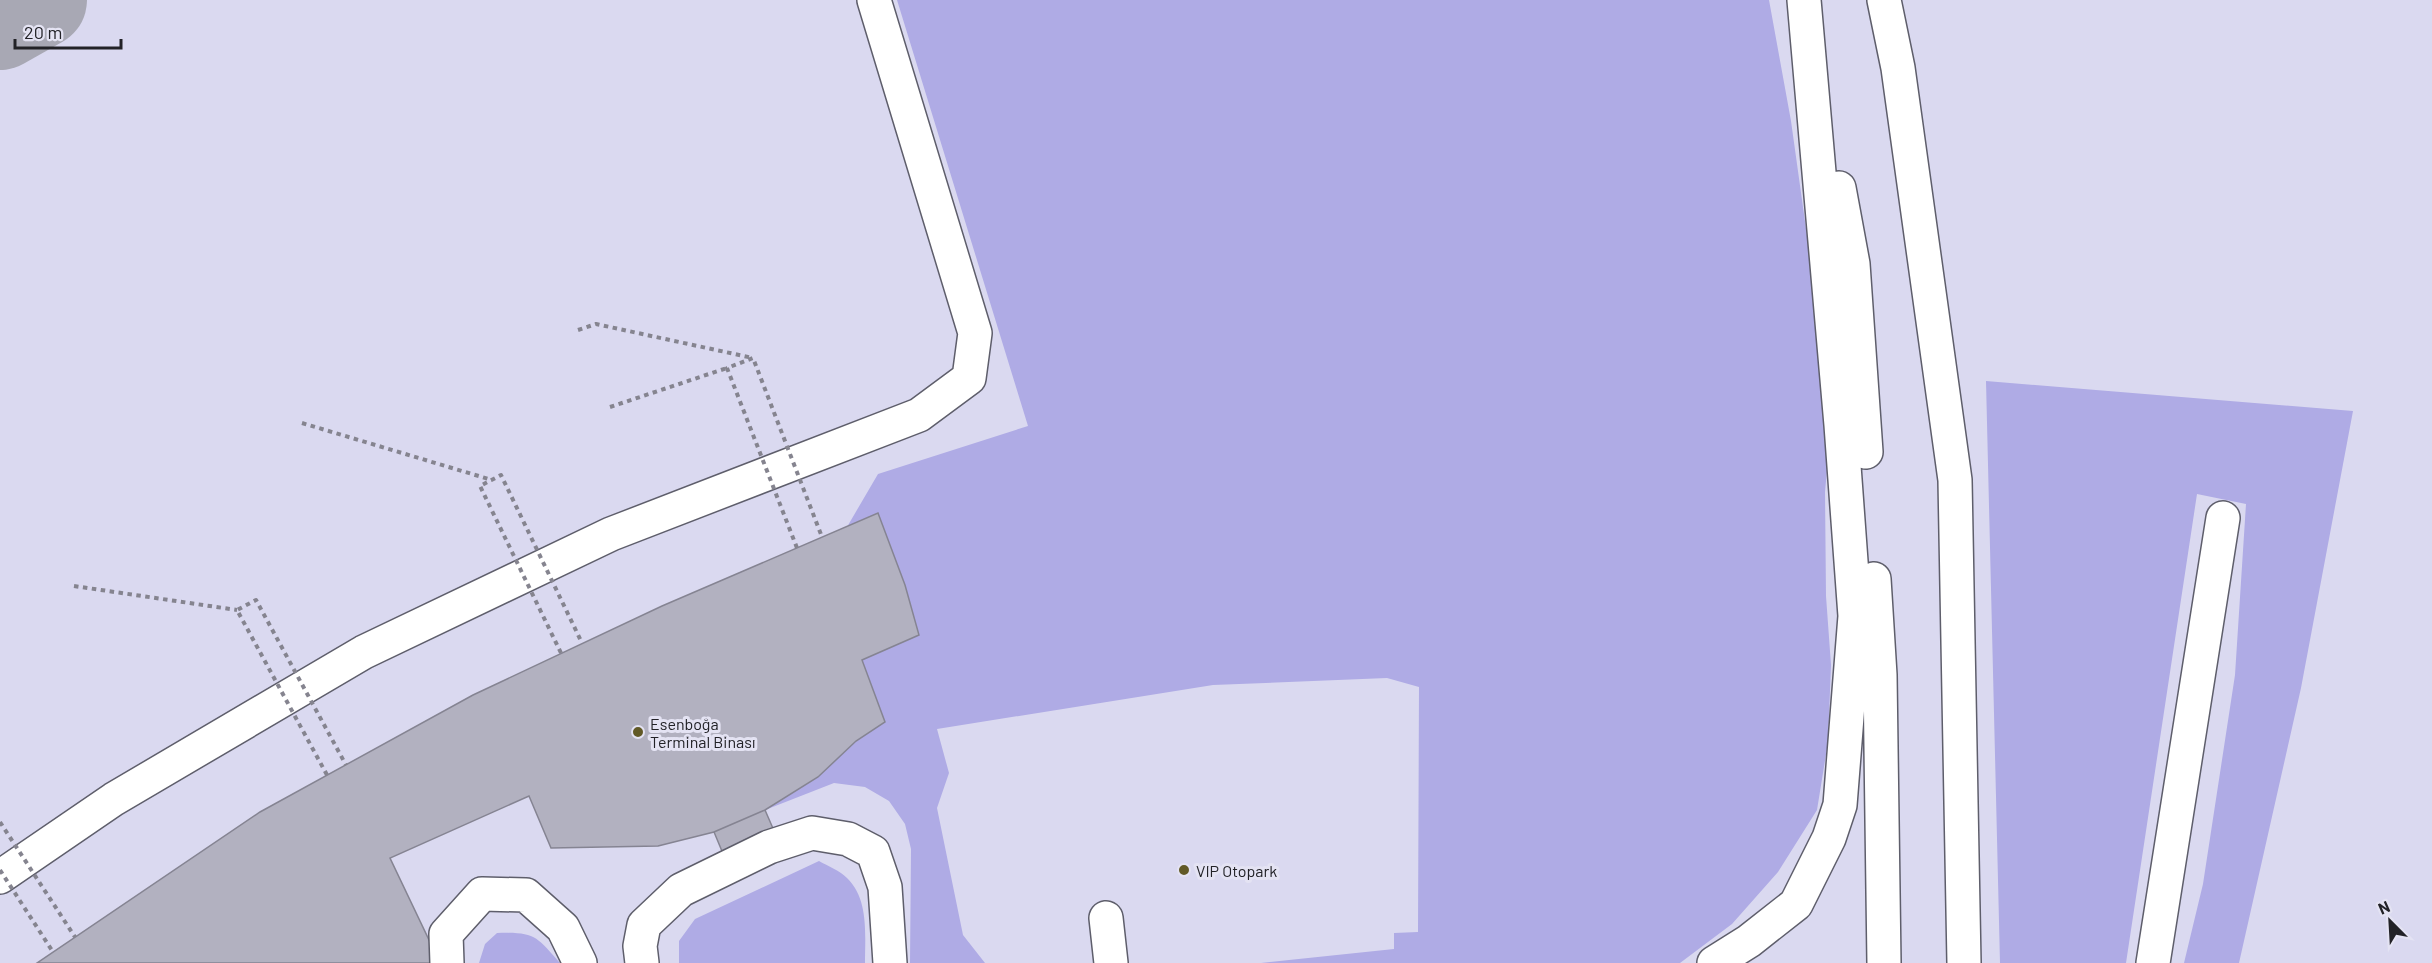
<svg xmlns="http://www.w3.org/2000/svg" width="2432" height="963" font-family="Barlow,sans-serif">
<style>
.built{fill:#dad9f0}
.green{fill:#afabe5}
.lines{fill:none;stroke-linecap:round;stroke-linejoin:round}
.taxiway{stroke:#a8a8b4;stroke-width:96}
.building{fill:#b2b1c0;stroke:#858492;stroke-width:1.5}
.minor-casing{stroke:#5e5e6b;stroke-width:36}
.path{stroke:#85848f;stroke-width:4;stroke-dasharray:4.5 4.5;stroke-linecap:butt}
.minor{stroke:#fff;stroke-width:33}
.path-bridge{stroke:#85848f;stroke-width:4;stroke-dasharray:4.5 4.5;stroke-linecap:butt}
.poi-dot{fill:#615926;stroke:#e4e3f3;stroke-width:2}
.labels{text-anchor:middle;dominant-baseline:central;stroke-width:6;stroke-linejoin:round;paint-order:stroke}
.poi-label{font-size:16px;fill:#222227;stroke:#e4e3f3;text-anchor:start}
</style>
<rect width="100%" height="100%" fill="#e4e3f3"/>
<!-- built -->
<path class="built" d="M0 0H2432V963H0Z"/>
<!-- green -->
<path class="green" d="M897 0H1769L1791 121 1832 415 1825 492 1826 596 1831 665 1828 742 1817 810 1778 872 1732 924 1680 963H1261L1394 949V933L1418 932 1419 687 1387 678 1213 685 937 729 949 773 937 808 963 935 985 963H910L911 849 905 824 889 801 865 787 834 783 765 810 818 777 856 741 885 722 862 660 905 585 878 514 847 527 878 474 1028 426Z
M1986 381 2353 411 2301 688 2239 963H2184L2203 884 2235 675 2246 504 2197 494 2126 963H2000Z
M819 861C828 866 840 871 847 878 869 899 865 935 865 963H679V941L695 919Z
M497 933C535 932 536 936 560 963H479L485 944Z"/>
<g class="lines">
<!-- taxiway -->
<path class="taxiway" d="M0 22 39 0"/>
</g>
<!-- building -->
<path class="building" d="M878 513 905 585 919 635 862 660 885 722 856 741 818 777 765 810 714 832 658 846 551 848 529 796 390 858 440 963H37L260 812 473 695 662 606Z
M765 810 775 833 724 856 714 832Z"/>
<g class="lines">
<!-- minor casing -->
<g class="minor-casing">
<path id="minor" d="M1884 0 1898 68 1955 480 1964 963
M1839 188 1853 264 1866 452
M1874 579 1880 675 1884 963
M0 877 114 799 364 652 611 534 919 415 969 378 975 333 874 0
M1106 918 1111 963
M447 963 446 934 482 894 526 895 563 928 580 963
M642 963 640 946 644 925 681 890 769 847 812 833 848 839 873 852 885 887 890 963
M1714 963 1749 941 1796 904 1829 838 1840 805 1855 616 1841 425 1804 0
M2153 963 2223 518"/>
</g>
<!-- path -->
<path class="path" d="M578 330 596 324 753 358
M610 407 727 368
M302 423 492 480
M74 586 237 610"/>
<!-- minor -->
<use href="#minor" class="minor"/>
<!-- path-bridge -->
<path class="path-bridge" d="M797 548 727 368 753 358 822 537
M561 653 480 486 501 475 582 643
M327 775 237 610 256 600 346 765
M0 822 75 937
M0 870 53 952"/>
</g>
<!-- markers -->
<g class="poi-dot">
<circle cx="638" cy="732" r="6"/>
<circle cx="1184" cy="870" r="6"/>
</g>
<g class="labels">
<!-- poi labels -->
<g class="poi-label">
<text x="650" y="723">Esenboğa<tspan x="650" dy="18">Terminal Binası</tspan></text>
<text x="1196" y="870">VIP Otopark</text>
</g>
</g>
<!-- north arrow -->
<g transform="translate(2390 921) rotate(336)" stroke="#e4e3f3" stroke-width="4.5" paint-order="stroke">
<path d="M0-4.5L10 22L0 15L-10 22Z" fill="#222227"/>
<text y="-9" font-size="16" font-weight="bold" text-anchor="middle" fill="#222227">N</text>
</g>
<!-- scale -->
<path d="M15 39v9h106v-9" fill="none" stroke="#222227" stroke-width="3"/>
<text x="24" y="39" font-size="18" fill="#222227" stroke="#e4e3f3" stroke-width="4.5" paint-order="stroke">20 m</text>
</svg>
